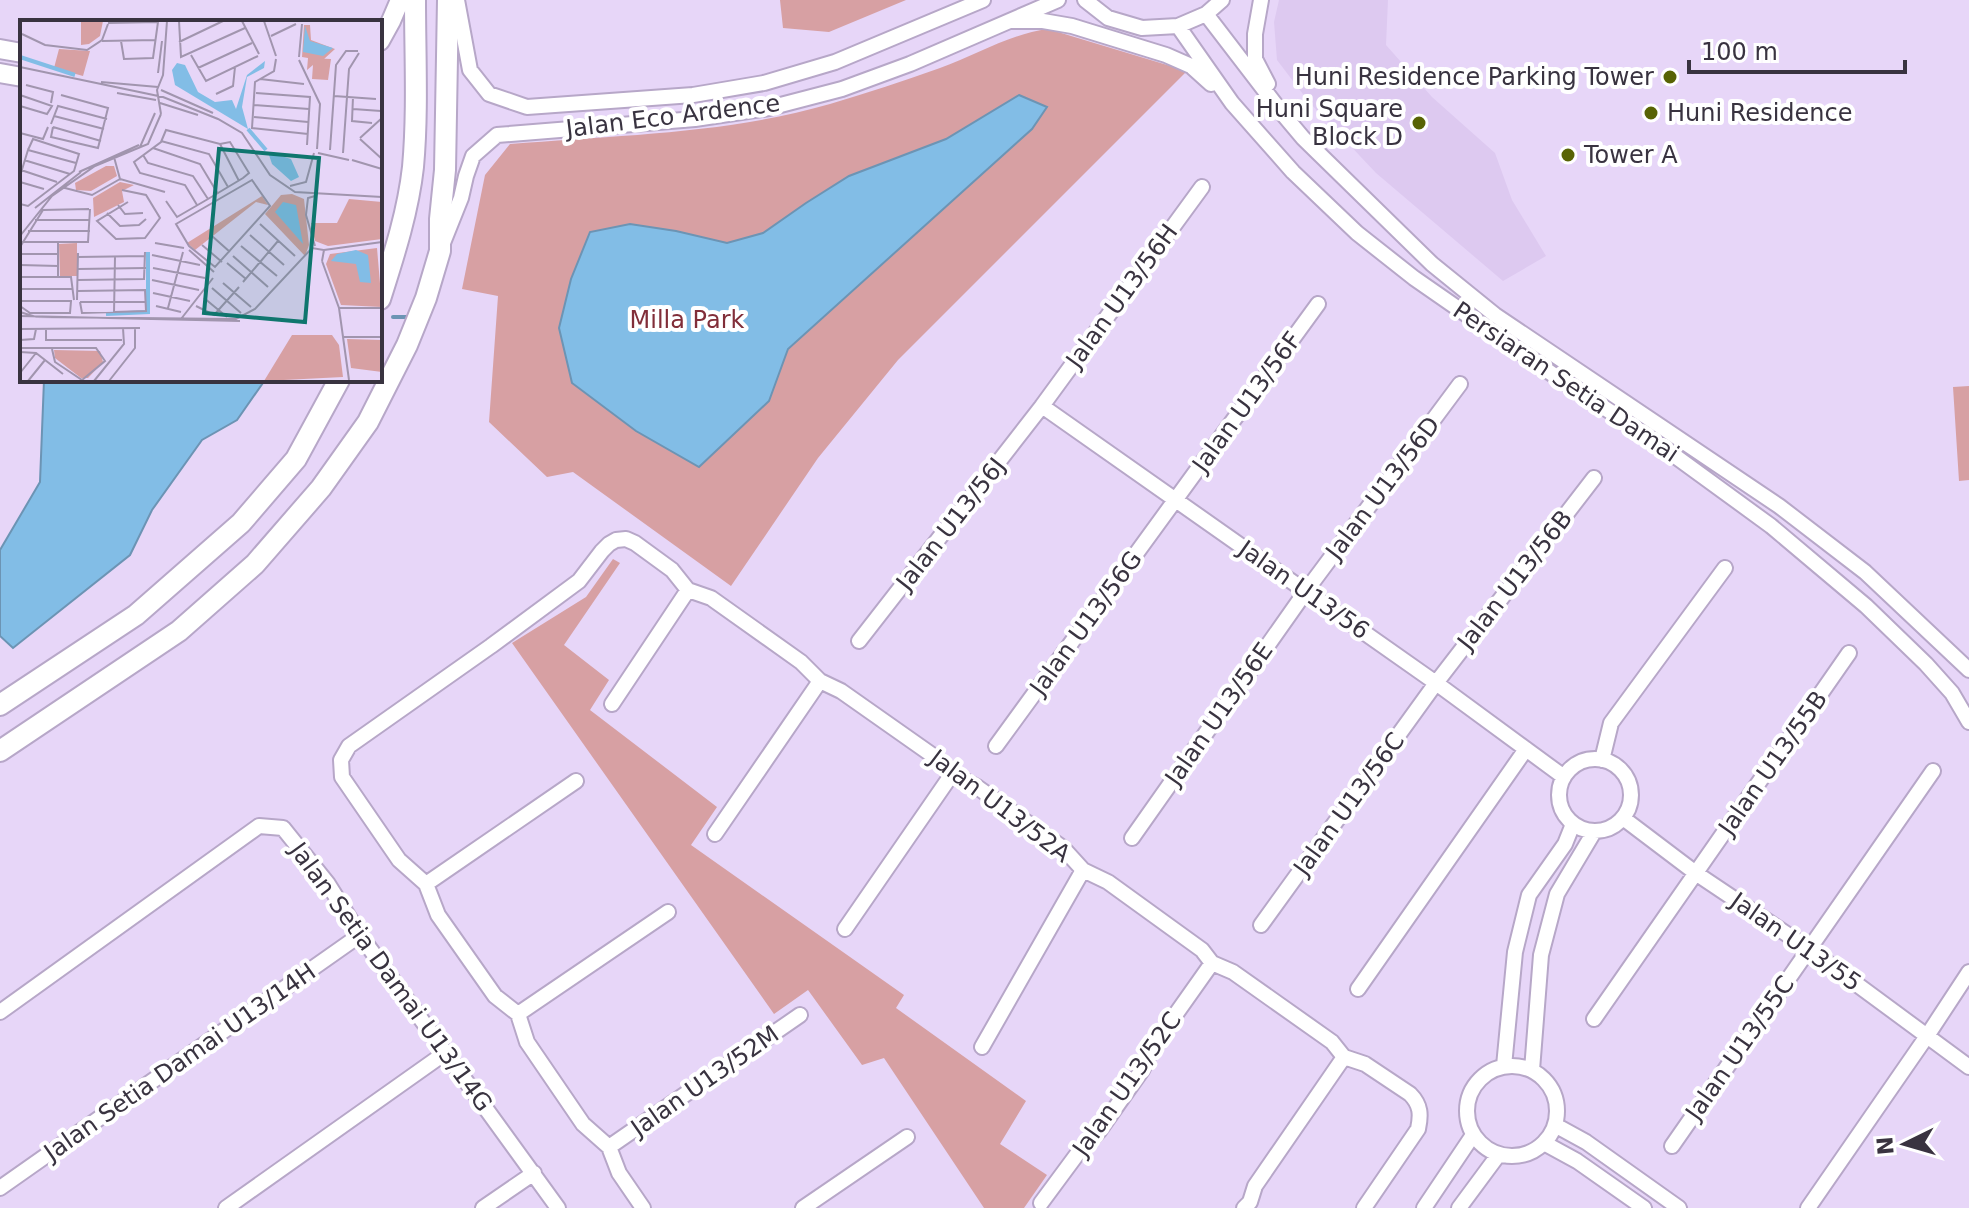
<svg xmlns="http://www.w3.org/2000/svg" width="1969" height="1208" font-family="'DejaVu Sans',sans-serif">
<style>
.built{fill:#ddc9f0}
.green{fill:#d7a0a3}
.water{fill:#82bde6;stroke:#6c94b4;stroke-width:2}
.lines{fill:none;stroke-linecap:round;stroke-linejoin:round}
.stream{stroke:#6c94b4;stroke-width:4}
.minor-casing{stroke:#b7a7c8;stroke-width:18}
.major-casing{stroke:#b7a7c8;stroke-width:22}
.highway-casing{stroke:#b7a7c8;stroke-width:24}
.minor{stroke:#fff;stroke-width:14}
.major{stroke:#fff;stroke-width:18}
.highway{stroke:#fff;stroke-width:20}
.poi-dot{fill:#586304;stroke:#fff;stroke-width:3}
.labels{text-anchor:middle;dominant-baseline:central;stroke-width:8;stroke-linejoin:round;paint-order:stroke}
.poi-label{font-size:24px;fill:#393340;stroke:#fff;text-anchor:end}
.street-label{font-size:24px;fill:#393340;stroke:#fff}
.park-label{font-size:24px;fill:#812e39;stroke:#fff}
.inset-river{fill:none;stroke:#82bde6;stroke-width:4}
.inset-road{fill:none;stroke:#a195ae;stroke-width:2}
.view{fill:#0f766e;fill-opacity:0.15;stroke:#0f766e;stroke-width:4}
.inset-edge{fill:none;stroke:#393340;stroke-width:4}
</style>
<rect width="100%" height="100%" fill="#e7d6f8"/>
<!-- built -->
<path class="built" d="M1279 0H1388L1386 45 1432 97 1495 153 1512 200 1546 256 1503 281 1376 173 1309 102 1277 60 1274 22Z"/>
<!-- green -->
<path class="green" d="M780 0H906L829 32 783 28Z
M1048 29 1187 71 898 360 818 458 731 586 573 472 547 477 489 422 498 296 462 289 485 175 510 144C617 135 726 134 830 104 867 93 904 81 940 68 976 55 1010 34 1048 29Z
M1969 386V480L1959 481 1953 387Z
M613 559 620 563 564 645 609 680 590 710 717 807 691 845 904 995 896 1008 1026 1101 1000 1144 1047 1175 1024 1208H984L884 1058 862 1065 808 990 774 1014 512 643 586 597Z"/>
<!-- water -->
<path class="water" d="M1019 95 1047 107 1032 129 788 349 769 401 699 467 636 431 572 383 559 328 571 279 590 232 630 224 676 231 727 243 763 233 806 203 849 176 946 139Z
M44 380H265L237 420 202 440 152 510 130 555 13 648 0 636V550L40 482Z"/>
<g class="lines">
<!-- stream -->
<path class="stream" d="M393 317H409"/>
<!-- minor casing -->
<g class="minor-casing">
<path id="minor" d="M457 0 470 70 489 94 527 107 693 95 764 83 835 62 983 0
M1085 0 1108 18 1142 28 1178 26 1206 14 1222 0
M1261 0 1255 34V59L1268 84
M1206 14 1282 113 1303 138 1432 264 1495 315 1779 506 1865 572 1969 670
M1014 21H1043L1072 26 1166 55 1191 66 1211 84
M1178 26 1232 103 1293 172 1357 233 1414 278 1558 378 1642 432 1771 526 1866 606 1926 664 1952 693 1969 722
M443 243 461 198 466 176 473 156 497 135 695 119 769 108 842 89 910 64 1058 0
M1042 406 1436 683 1564 777
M859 641 1042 406 1202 187
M612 704 688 590
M996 746 1318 304
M1559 795a36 36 0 1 1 72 0a36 36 0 1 1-72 0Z
M1602 760 1611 723 1725 568
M1623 818 1697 874 1809 949 1969 1067
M715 834 820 681
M1132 838 1306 591 1460 384
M426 884 576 781
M1261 925 1436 683 1594 478
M845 929 952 774
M1358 989 1526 749
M0 1012 259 826 283 828 328 884 360 935 558 1208
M518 1014 668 912
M1594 1019 1849 653
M982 1047 1083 870
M1504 1066 1515 952 1529 895 1565 844 1573 824
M1467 1111a45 45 0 1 1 90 0a45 45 0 1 1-90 0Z
M1532 1070 1541 955 1557 894 1594 832
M1555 1125 1586 1142 1679 1208
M1544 1143 1577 1161 1644 1208
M1672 1146 1933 771
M609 1147 800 1015
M0 1188 360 935
M1041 1203 1078 1153 1099 1131 1142 1070 1154 1045 1212 963
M226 1208 445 1053
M483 1208 534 1173
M643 1208 619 1173 609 1147 583 1124 527 1042 518 1014 495 996 438 915 426 884 399 860 342 777 341 760 349 746 491 646 579 581 602 551 609 544 616 540 626 539 635 543 672 570 688 590 711 598 801 662 820 681 841 691 932 755 952 774 977 787 1063 848 1083 870 1108 882 1202 950 1212 963 1233 972 1332 1042 1344 1057 1365 1064 1410 1094C1421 1105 1421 1115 1418 1129L1364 1208
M803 1208 907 1137
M1244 1208 1250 1202 1255 1186 1344 1057
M1424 1208 1473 1135
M1459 1208 1499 1154
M1808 1208 1927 1036 1969 972"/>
</g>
<!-- major casing -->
<g class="major-casing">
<path id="major" d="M380 41 391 21 400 0
M0 49 22 53
M0 73 22 77"/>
</g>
<!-- highway casing -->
<g class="highway-casing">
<path id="highway" d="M380 299C394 255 408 212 413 167 418 112 415 55 415 0
M0 705 136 615 241 523 296 459 339 380
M0 751 179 631 255 564 321 488 368 422 407 345 426 298 440 251V219L445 170 448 0"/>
</g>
<!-- minor -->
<use href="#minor" class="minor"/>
<!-- major -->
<use href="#major" class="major"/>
<!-- highway -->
<use href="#highway" class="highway"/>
</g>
<!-- markers -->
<g class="poi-dot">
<circle cx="1670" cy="77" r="8"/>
<circle cx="1651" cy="113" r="8"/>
<circle cx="1419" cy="123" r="8"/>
<circle cx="1568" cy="155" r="8"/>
</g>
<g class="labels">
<!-- poi labels -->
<g class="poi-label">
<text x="1654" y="77">Huni Residence Parking Tower</text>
<text x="1403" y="109">Huni Square<tspan x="1403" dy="28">Block D</tspan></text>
<text x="1667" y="113" text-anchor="start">Huni Residence</text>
<text x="1584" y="155" text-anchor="start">Tower A</text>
</g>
<!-- street labels -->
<g class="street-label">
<text transform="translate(673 116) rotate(-7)">Jalan Eco Ardence</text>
<text transform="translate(1122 296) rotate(-54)">Jalan U13/56H</text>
<text transform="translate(1566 382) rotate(34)">Persiaran Setia Damai</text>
<text transform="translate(1247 402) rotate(-54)">Jalan U13/56F</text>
<text transform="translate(1383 488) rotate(-53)">Jalan U13/56D</text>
<text transform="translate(951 524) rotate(-52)">Jalan U13/56J</text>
<text transform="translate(1515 580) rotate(-52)">Jalan U13/56B</text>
<text transform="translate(1304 590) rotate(35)">Jalan U13/56</text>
<text transform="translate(1086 623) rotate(-54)">Jalan U13/56G</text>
<text transform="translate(1219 714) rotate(-55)">Jalan U13/56E</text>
<text transform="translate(1773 763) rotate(-55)">Jalan U13/55B</text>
<text transform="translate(1349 804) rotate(-54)">Jalan U13/56C</text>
<text transform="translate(1000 806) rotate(37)">Jalan U13/52A</text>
<text transform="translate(1796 942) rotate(35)">Jalan U13/55</text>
<text transform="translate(391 977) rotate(54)">Jalan Setia Damai U13/14G</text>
<text transform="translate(1740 1048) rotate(-55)">Jalan U13/55C</text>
<text transform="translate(180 1062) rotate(-35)">Jalan Setia Damai U13/14H</text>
<text transform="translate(705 1081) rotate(-35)">Jalan U13/52M</text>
<text transform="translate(1127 1084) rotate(-55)">Jalan U13/52C</text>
</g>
<!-- park labels -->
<g class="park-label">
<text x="687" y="320">Milla Park</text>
</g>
</g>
<!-- overview -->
<g transform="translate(20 20)">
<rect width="362" height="362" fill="#e7d6f8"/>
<path d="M61 1H83L80 16 69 24 61 25ZM284 5H290L291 20 315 29 304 39 290 38 311 39 308 60 292 59 293 45 287 50 288 38 282 37ZM39 29 70 31 63 56 34 48ZM86 146H94L97 156 71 171 56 170 55 163ZM100 162 114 165 102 171 104 182 74 197 73 178ZM272 174 284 179 289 225 285 236 245 194 261 175ZM242 176 248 185 236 182 175 230 167 223ZM329 179 362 182V219L308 226 295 221 291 203H317ZM57 223V256H40L39 224ZM357 228 362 287 321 285 306 244 310 234ZM272 315H312L319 325 323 357 244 361ZM327 319 362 320V352L331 348ZM34 330 80 331 83 342 68 358H61L35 338Z" fill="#d7a0a3"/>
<path d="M285 6 290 21 313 28 303 36 283 32ZM245 41 244 48 227 57 222 87 228 109 155 65 152 50 157 43 165 45 178 72 195 82 212 80 216 89 227 55ZM248 132 271 139 279 157 271 161 252 144ZM263 182 276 185 283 224 255 192ZM336 230 348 235 351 263 340 262 336 244 311 241 317 234Z" fill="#82bde6"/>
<path class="inset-river" d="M0 37 55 55M228 109 246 130M86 294 128 292V232"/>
<path class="inset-road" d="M159 1 161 37 225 8M222 1 239 34M244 1 256 36M88 3 138 2 133 38 104 39 101 21M2 14 25 25 67 30 82 20 88 4M251 16 276 4M82 21 136 20M159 22 203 1M171 35 186 61 238 36M279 37 282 4M256 39 254 51 235 62 232 108 288 114M279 40 300 84 297 129M0 47 143 77 198 99 222 113 250 155 275 172 362 177M178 48 232 23M138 53 142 21M240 59 284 64M81 62 138 67M6 65 33 72 31 83M141 70 193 93M97 73 136 80M236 73 290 77 287 125M196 74 213 66 215 47M0 75 32 86 27 94 0 86M314 76 356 79M333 77 332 101 352 103M140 83 178 95M234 85 289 89M333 89 361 91M141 94 137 70 143 55 147 1M34 96 84 109M234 97 288 102M31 104 38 86 87 99M33 107 31 117 78 128 88 88 41 75M33 107 81 121M0 113 23 119 28 107M340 118 362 98M340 119 362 139M141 121 189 134 208 167M200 124 219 161M120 127 135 93M133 128 180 144 198 174M310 130 316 45 326 31H338M298 133 329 140M323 133 329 49 339 33M123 135 128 143 173 156 188 179M94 137 100 159 145 172M4 140 50 154M332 140 362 149M1 150 37 162M59 152 119 125M0 156 8 130 56 143M232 160 250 186 195 247 169 226 156 204ZM0 162 24 169M270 166 286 162 294 133M45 168 72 175 100 159M102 170 126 175 140 198 125 218 96 219 77 201 108 182M295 176 288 178 286 195 295 226M146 181 157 197 188 179 223 158 229 153 210 122 200 124 146 110 141 122 114 142 120 153 165 165 177 185M0 184 8 186 54 151 59 134 13 119 8 130M98 185 105 194 123 193M15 188 61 152M87 193 100 206 119 205 126 199M15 200H70M240 204 275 236M8 211H70M230 215 264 245M0 216 32 176 75 146 128 124 141 94M192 216 210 232M2 222H68L70 189M38 222V256M135 223 164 228M182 225 202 242M221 226 257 256M0 227 23 190 69 189M169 230 194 252M304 230 362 222M0 234H38M132 235 180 245M213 236 248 267M58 237 125 236M302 241 319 288 329 360M207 243 226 259M0 245 38 246M133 248 185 258M58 249 126 248M0 257H51L54 280M58 260 124 259 125 232M132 260 179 270M223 262 258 221M203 263 231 287M192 268 221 293M0 269H53M58 271 125 270 126 291 62 293 60 282M133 273 170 281M184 278 207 297M57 280 58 233M0 281H52M60 282H126M0 286 10 293H50L51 281M136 286 161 292M176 286 194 295 219 267M148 288 163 232M319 288H362M0 292 16 297 216 299 235 289 292 228 304 230 302 241M94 293 95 237M0 296 220 301M161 299 193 258M0 309 120 308M26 309V320H102M324 317H362M0 320 14 319 16 309M0 328H76L85 341 62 360 35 342 32 329M0 332 16 333 43 354M0 353 16 333M8 361 25 340M74 361 104 324 103 308M89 361 115 328V308"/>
<path class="view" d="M199 129 299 138 285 302 184 293Z"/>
<rect width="362" height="362" class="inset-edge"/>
</g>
<!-- north arrow -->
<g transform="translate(1905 1144) rotate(265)" stroke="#ffffff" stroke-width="6" paint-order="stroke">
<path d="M0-6L14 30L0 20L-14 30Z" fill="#393340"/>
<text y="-12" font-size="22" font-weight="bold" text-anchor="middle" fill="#393340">N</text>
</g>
<!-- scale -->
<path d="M1689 60v12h216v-12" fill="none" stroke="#393340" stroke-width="4"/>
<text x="1701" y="60" font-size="24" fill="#393340" stroke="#ffffff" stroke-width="6" paint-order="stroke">100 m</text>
</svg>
